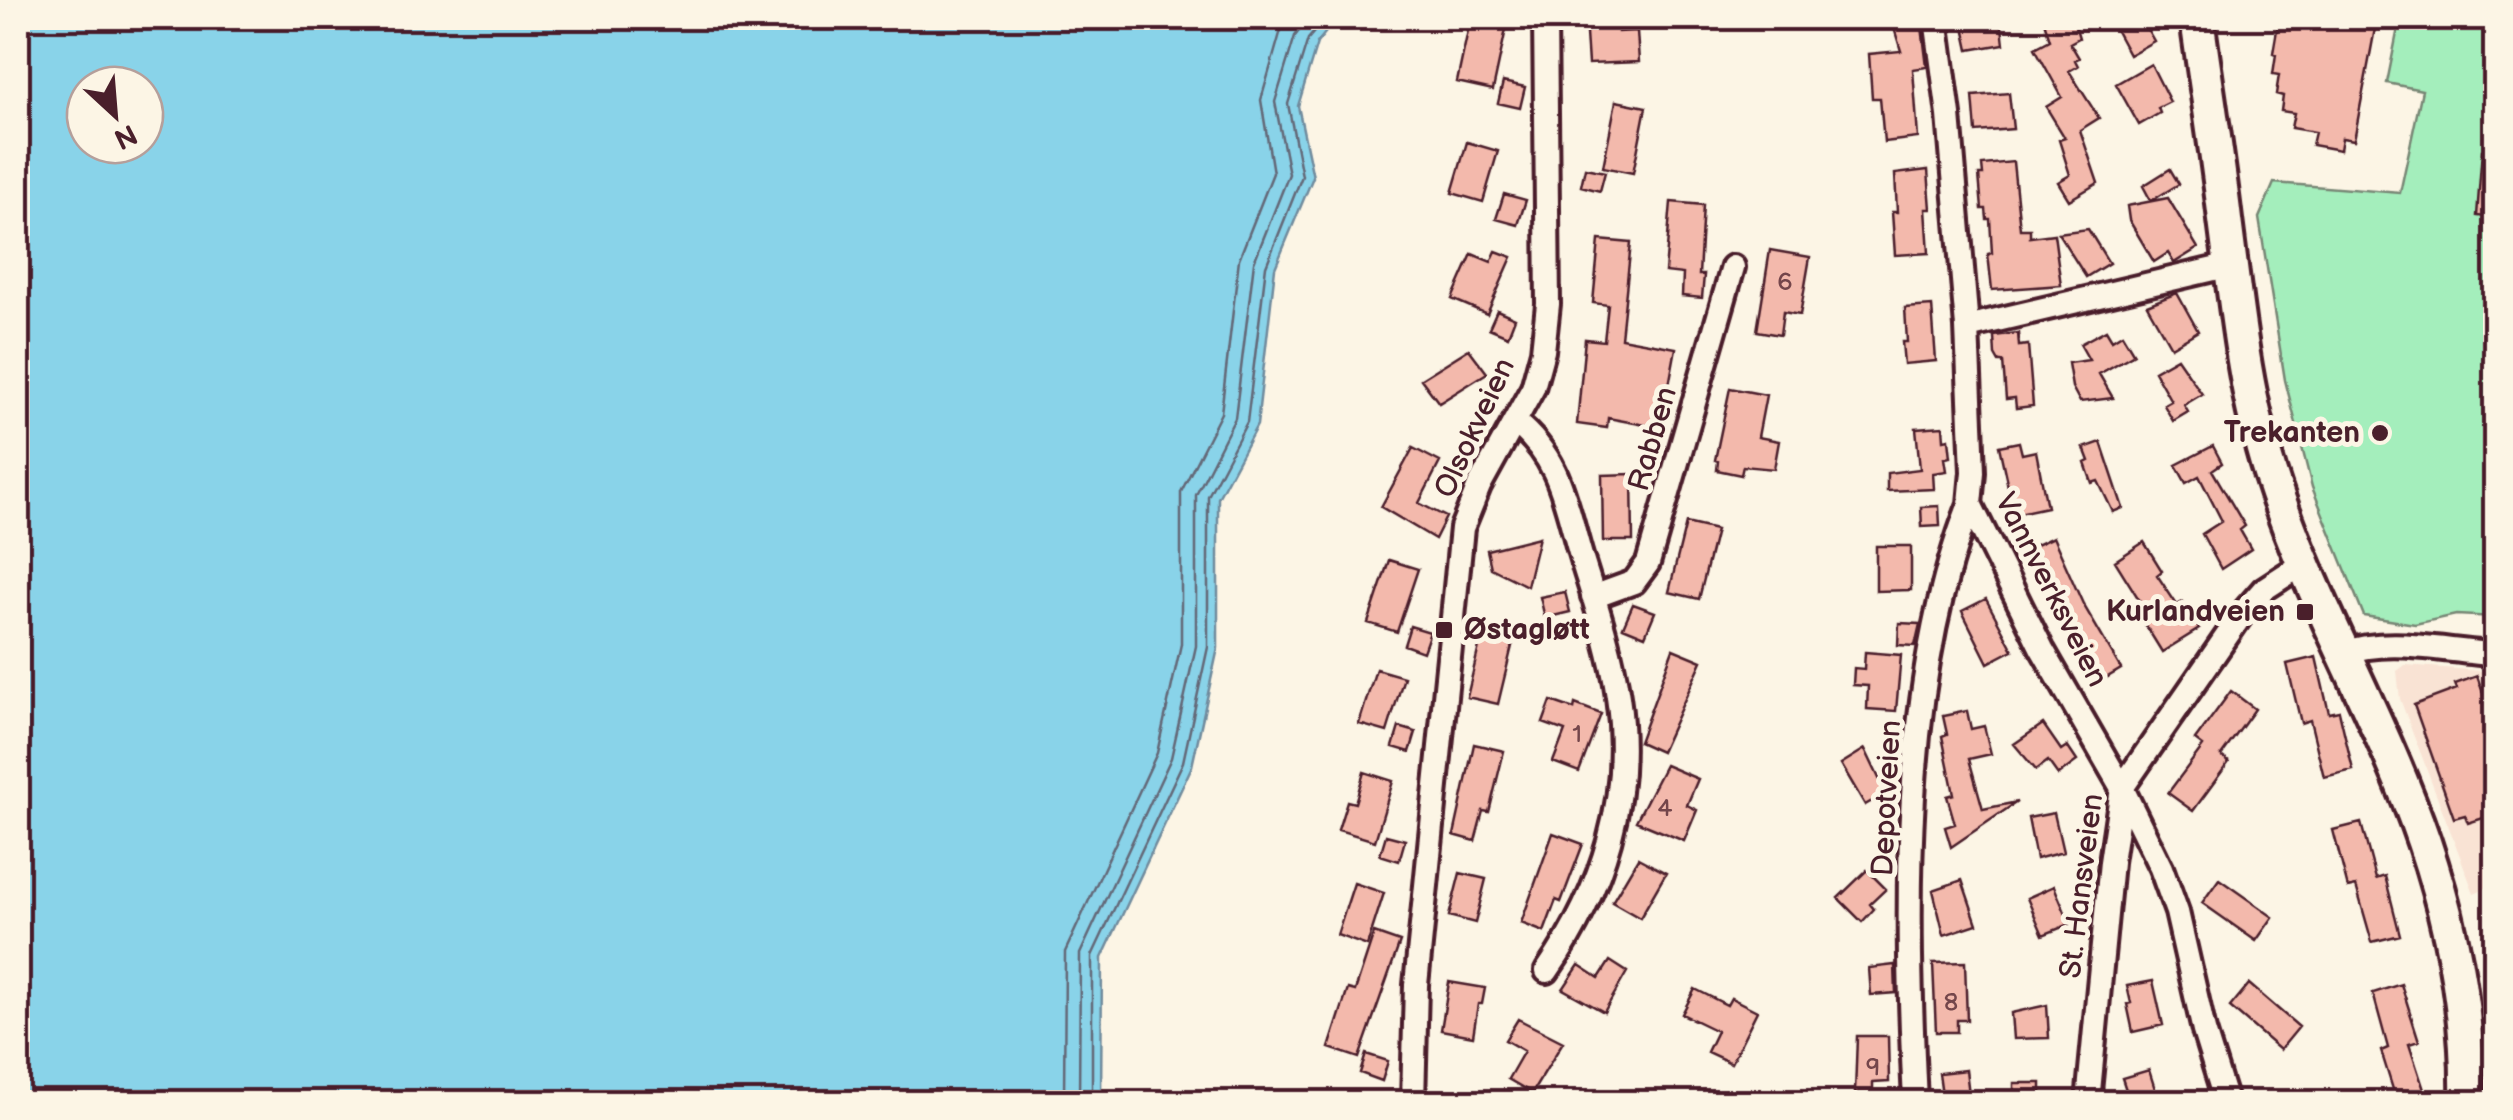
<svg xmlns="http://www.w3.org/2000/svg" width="2513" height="1120" font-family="'Balsamiq Sans',sans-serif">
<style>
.built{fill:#f9e3d4}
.green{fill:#a4eebc;stroke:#778674;stroke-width:2.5}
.water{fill:#89d3e9;stroke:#708b9d;stroke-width:2.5;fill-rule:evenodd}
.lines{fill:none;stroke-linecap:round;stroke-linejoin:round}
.shore{stroke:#636777;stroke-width:2.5}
.building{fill:#f3b9ac;stroke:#4a1f2b;stroke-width:2.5}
.minor-casing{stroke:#4a1f2b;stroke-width:30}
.secondary-casing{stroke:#4a1f2b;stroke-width:40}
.minor{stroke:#fcf5e5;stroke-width:22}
.secondary{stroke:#fcf5e5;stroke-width:32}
.poi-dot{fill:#4a1f2b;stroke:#fcf5e5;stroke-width:4}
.labels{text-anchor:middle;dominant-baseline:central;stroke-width:10;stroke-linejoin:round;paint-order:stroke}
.number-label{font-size:25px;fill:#74464b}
.street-label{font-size:30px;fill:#4a1f2b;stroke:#fcf5e5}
.poi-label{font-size:30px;font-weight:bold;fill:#4a1f2b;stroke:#fcf5e5;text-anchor:end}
</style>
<rect width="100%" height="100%" fill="#fcf5e5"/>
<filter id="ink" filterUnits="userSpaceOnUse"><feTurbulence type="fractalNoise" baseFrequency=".01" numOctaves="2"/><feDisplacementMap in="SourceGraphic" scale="20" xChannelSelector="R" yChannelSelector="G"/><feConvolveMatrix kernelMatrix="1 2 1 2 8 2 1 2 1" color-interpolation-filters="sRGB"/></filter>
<g filter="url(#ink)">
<!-- built -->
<path class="built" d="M2405 665 2495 672V884L2474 893 2400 699 2397 671Z"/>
<!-- green -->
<path class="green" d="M2400 18H2495V617L2456 615 2415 624 2364 616 2312 487 2285 380 2259 218 2274 183 2400 193 2422 90 2387 83Z"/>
<!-- water -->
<path class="water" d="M18 18H1337L1317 43 1298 106 1313 177 1275 268 1257 425 1218 498V648L1192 766 1102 958 1101 1102H18ZM85 85H145V145H85Z"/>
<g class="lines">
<!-- shore -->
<path class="shore" d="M1064 1102 1065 952 1157 753 1181 644V492L1221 413 1239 259 1273 173 1261 100 1281 30 1289 18
M1079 1102 1080 954 1171 758 1196 646V495L1235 418 1254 262 1289 174 1275 102 1295 36 1309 18
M1092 1102V956L1183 762 1208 647V496L1247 422 1266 266 1302 176 1288 104 1308 39 1326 18"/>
</g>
<!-- building -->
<path class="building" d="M1585 18H1617L1618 32 1637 31 1639 62 1588 64Z
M1891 18H1921L1927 67 1913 69 1918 138 1884 142 1880 98H1872L1869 54 1901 51Z
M1962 18H2001L2004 44 1969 50Z
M2043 18H2073L2079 38 2070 43 2079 58 2075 60 2078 66 2069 71 2099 118 2080 130 2098 183 2069 200 2058 182 2070 175 2059 140 2065 138 2046 107 2062 97 2035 48 2050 40Z
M2109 18H2141L2154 41 2129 55Z
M2279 18H2377L2354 140 2342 138 2340 150 2312 145 2315 132 2291 128 2294 113 2281 111 2283 96 2276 94 2279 75 2273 74 2276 54 2273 53Z
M1470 21 1506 29 1493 90 1457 82Z
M2151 64 2170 102 2158 108 2160 113 2139 125 2116 84Z
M1503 82 1525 87 1520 108 1498 103Z
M2009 93 2013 129 1976 132 1973 96Z
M1616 101 1646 107 1633 173 1603 167Z
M1467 142 1498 151 1483 202 1452 193Z
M2482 150H2496V218L2477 216Z
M2013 162 2020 229H2030V237L2054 234 2061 285 1992 290 1988 254 1992 253 1990 219H1987L1986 209H1982L1979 175H1983L1982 165Z
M1585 168 1605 172 1600 191 1581 186Z
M2170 169 2179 184 2151 201 2143 186Z
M1928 170 1931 209H1926L1929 253 1895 255 1892 212H1897L1895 174Z
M1504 194 1526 200 1518 225 1496 219Z
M2168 198 2198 248 2174 263 2168 253 2154 262 2129 220 2127 206Z
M1671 202 1703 205 1699 275H1704L1702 298 1682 296 1683 274 1665 272Z
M2088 229 2109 263 2086 277 2058 233Z
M1599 240 1631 243 1621 338 1676 348 1661 428 1608 418 1607 428 1577 424 1585 339 1604 341 1608 305 1593 303Z
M1770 250 1810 257 1800 315 1783 312 1780 335 1757 331Z
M1496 251 1512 257 1487 314 1452 299 1472 254 1491 262Z
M2177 293 2198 331 2171 347 2147 305Z
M1932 306 1936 361 1904 364 1902 342H1907L1905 308Z
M1497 310 1515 318 1508 336 1489 328Z
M2106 330 2112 340 2122 334 2134 354 2099 374 2113 398 2080 402 2072 387 2068 363 2089 360 2080 344Z
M2018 333 2019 346 2028 345 2033 406 2016 408 2015 398 2006 399 2003 362H1999L1995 355 1994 336Z
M1469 349 1487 373 1439 403 1421 379Z
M2177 358 2202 394 2184 405 2188 412 2173 421 2164 405 2171 401 2154 371Z
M1730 388 1766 395 1758 437 1779 441 1774 469 1743 466 1741 475 1717 470 1718 461 1715 460Z
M1943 426 1944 440 1949 439 1951 457 1945 458 1947 471 1933 473 1934 489 1887 491V473L1920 469 1916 428Z
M2019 442 2022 454 2036 451 2047 507 2014 514 1999 446Z
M2101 442 2123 508 2113 512 2098 481 2092 483 2085 463 2089 461 2084 448Z
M2213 446 2222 463 2212 470 2245 526 2240 530 2251 549 2221 569 2202 534 2222 521 2199 476 2186 483 2176 465Z
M1413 448 1440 462 1419 503 1446 517 1435 539 1381 507Z
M1632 474 1633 541H1603L1602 475Z
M1939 506 1940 526 1922 527 1921 507Z
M1686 523 1716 530 1699 599 1669 592Z
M1539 537 1527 586 1491 568 1487 550Z
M2053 537 2083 604 2121 669 2096 684 2056 614 2027 549Z
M2144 542 2162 571 2157 575 2177 605 2183 602 2199 629 2162 652 2133 605 2140 601 2115 561Z
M1876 546H1911V590L1876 591Z
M1389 560 1418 569 1397 632 1368 623Z
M1565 592 1570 612 1545 618 1540 597Z
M1986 599 2013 650 1988 663 1962 611Z
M1633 604 1655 612 1645 636 1623 627Z
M1899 623 1920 624 1915 646 1898 645Z
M1410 626 1430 632 1423 652 1404 645Z
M1482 634 1513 642 1498 704 1467 697Z
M1673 649 1702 661 1661 752 1639 742Z
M1865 652 1901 655 1896 711 1867 709 1868 686 1853 685 1854 668 1864 669Z
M2316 657 2329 713 2339 711 2353 770 2324 777 2310 720 2301 723 2287 664Z
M1376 669 1404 677 1387 732 1359 724Z
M2477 676 2496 729V814L2468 823 2465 815 2454 818 2414 705 2457 689 2455 684Z
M2231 691 2255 709 2221 756 2229 762 2193 811 2168 793 2203 746 2195 740Z
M1551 701 1574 709 1575 704 1601 714 1579 772 1553 762 1565 731 1543 723Z
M1967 711 1971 729 1984 726 1991 754 1969 759 1983 809 2017 802 1951 847 1945 827 1955 824 1947 796 1954 794 1942 736 1947 734 1943 716Z
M2043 724 2061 750 2067 746 2077 761 2058 775 2048 761 2036 770 2014 744Z
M1399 727 1416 732 1410 752 1393 747Z
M1474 744 1504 751 1489 812 1483 811 1475 841 1454 835Z
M1865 749 1886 793 1865 805 1841 764Z
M1665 765 1698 779 1687 805 1697 810 1684 841 1636 821Z
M1364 772 1393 781 1375 841 1338 830 1347 801 1355 803Z
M2054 813 2063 852 2036 859 2028 818Z
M2361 823 2376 879 2385 876 2400 935 2372 942 2356 886 2348 888 2333 830Z
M1553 833 1583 844 1561 902 1556 900 1544 932 1521 923Z
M1386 835 1405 840 1399 861 1380 855Z
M1638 858 1666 873 1640 918 1612 902Z
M1867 870 1886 889 1870 904 1874 909 1862 922 1838 898Z
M1460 873 1486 879 1475 923 1449 916Z
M2219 879 2273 917 2256 941 2202 903Z
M1962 880 1977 924 1944 935 1933 890Z
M1354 883 1384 893 1367 946 1337 935Z
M2054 886 2070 924 2043 935 2027 898Z
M1374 933 1400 942 1359 1058 1329 1048 1348 989 1355 991Z
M1610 961 1627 972 1604 1012 1563 989 1579 965 1599 978Z
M1965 962 1967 1020H1957V1032H1936L1933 963Z
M1895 965 1896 993 1871 995 1869 968Z
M2153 981 2163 1025 2133 1032 2127 1004 2131 1003 2127 986Z
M1449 982 1485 988 1482 1004H1478L1473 1036 1441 1030Z
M2249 984 2299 1027 2280 1050 2230 1007Z
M2401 984 2419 1041 2409 1044 2428 1102H2397L2381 1051 2388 1048 2373 993Z
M1695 989 1727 1005 1731 998 1757 1011 1731 1063 1707 1052 1717 1031 1682 1014Z
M2047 1005 2049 1038 2013 1039 2011 1013Z
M1518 1019 1563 1042 1532 1093 1508 1079 1524 1051 1505 1040Z
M1857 1036H1888L1889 1082 1873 1083V1093H1855Z
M1366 1054 1388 1061 1382 1081 1360 1073Z
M1966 1070 1970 1102H1943L1939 1073Z
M2149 1070 2159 1102H2130L2122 1078Z
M2014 1083H2041V1102H2014Z"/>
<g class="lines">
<!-- minor casing -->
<g class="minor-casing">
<path id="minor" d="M1936 18 1949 115 1967 327 1973 472 1970 504 2042 649 2122 788 2161 868 2177 912 2204 1031 2226 1102
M1967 327 2231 265
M1515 422C1561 459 1565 502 1581 556 1595 602 1611 649 1618 697 1633 796 1603 890 1547 971
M1593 597 1634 582 1648 563 1733 267
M2343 653C2390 636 2446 652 2496 654
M1413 1102 1416 985 1462 528 1479 486 1533 388 1543 351 1548 304 1545 18
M1915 1102C1906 912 1900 683 1970 504
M2088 1102 2111 862 2122 788 2242 614 2264 589 2304 563"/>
</g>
<!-- secondary casing -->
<g class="secondary-casing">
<path id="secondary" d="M2197 18C2206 85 2217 152 2225 220 2236 304 2244 391 2270 473 2310 600 2381 716 2424 842 2452 925 2469 1015 2467 1102"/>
</g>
<!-- minor -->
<use href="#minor" class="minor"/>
<!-- secondary -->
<use href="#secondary" class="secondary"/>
</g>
</g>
<!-- markers -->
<g class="poi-dot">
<circle cx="2380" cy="433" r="10"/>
<rect x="2295" y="602" width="20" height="20" rx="5"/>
<rect x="1434" y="620" width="20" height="20" rx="5"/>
</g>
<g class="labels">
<!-- number labels -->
<g class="number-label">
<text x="1785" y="282">6</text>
<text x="1577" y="734">1</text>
<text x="1665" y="808">4</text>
<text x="1951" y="1002">8</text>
<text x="1873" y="1067">9</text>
</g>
<!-- street labels -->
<g class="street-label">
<text transform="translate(1475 428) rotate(-65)">Olsokveien</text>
<text transform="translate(1653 439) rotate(-74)">Rabben</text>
<text transform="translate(2051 590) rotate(63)">Vannverksveien</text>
<text transform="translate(1887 798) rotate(-87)">Depotveien</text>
<text transform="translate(2082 886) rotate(-83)">St. Hansveien</text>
</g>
<!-- poi labels -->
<g class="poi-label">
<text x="2360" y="433">Trekanten</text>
<text x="2285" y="612">Kurlandveien</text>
<text x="1464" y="630" text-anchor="start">Østagløtt</text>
</g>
</g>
<!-- margin -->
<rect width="2513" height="1120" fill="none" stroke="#fcf5e5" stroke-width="60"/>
<rect x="30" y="30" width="2453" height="1060" fill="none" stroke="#4a1f2b" stroke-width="4" filter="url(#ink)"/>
<!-- north arrow -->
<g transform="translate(115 115) rotate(154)"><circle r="48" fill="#fcf5e5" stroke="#b59f9b" stroke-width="2.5"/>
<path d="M0-8L18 38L0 25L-18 38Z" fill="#4a1f2b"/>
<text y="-15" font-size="28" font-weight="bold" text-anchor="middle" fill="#4a1f2b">N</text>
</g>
</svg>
